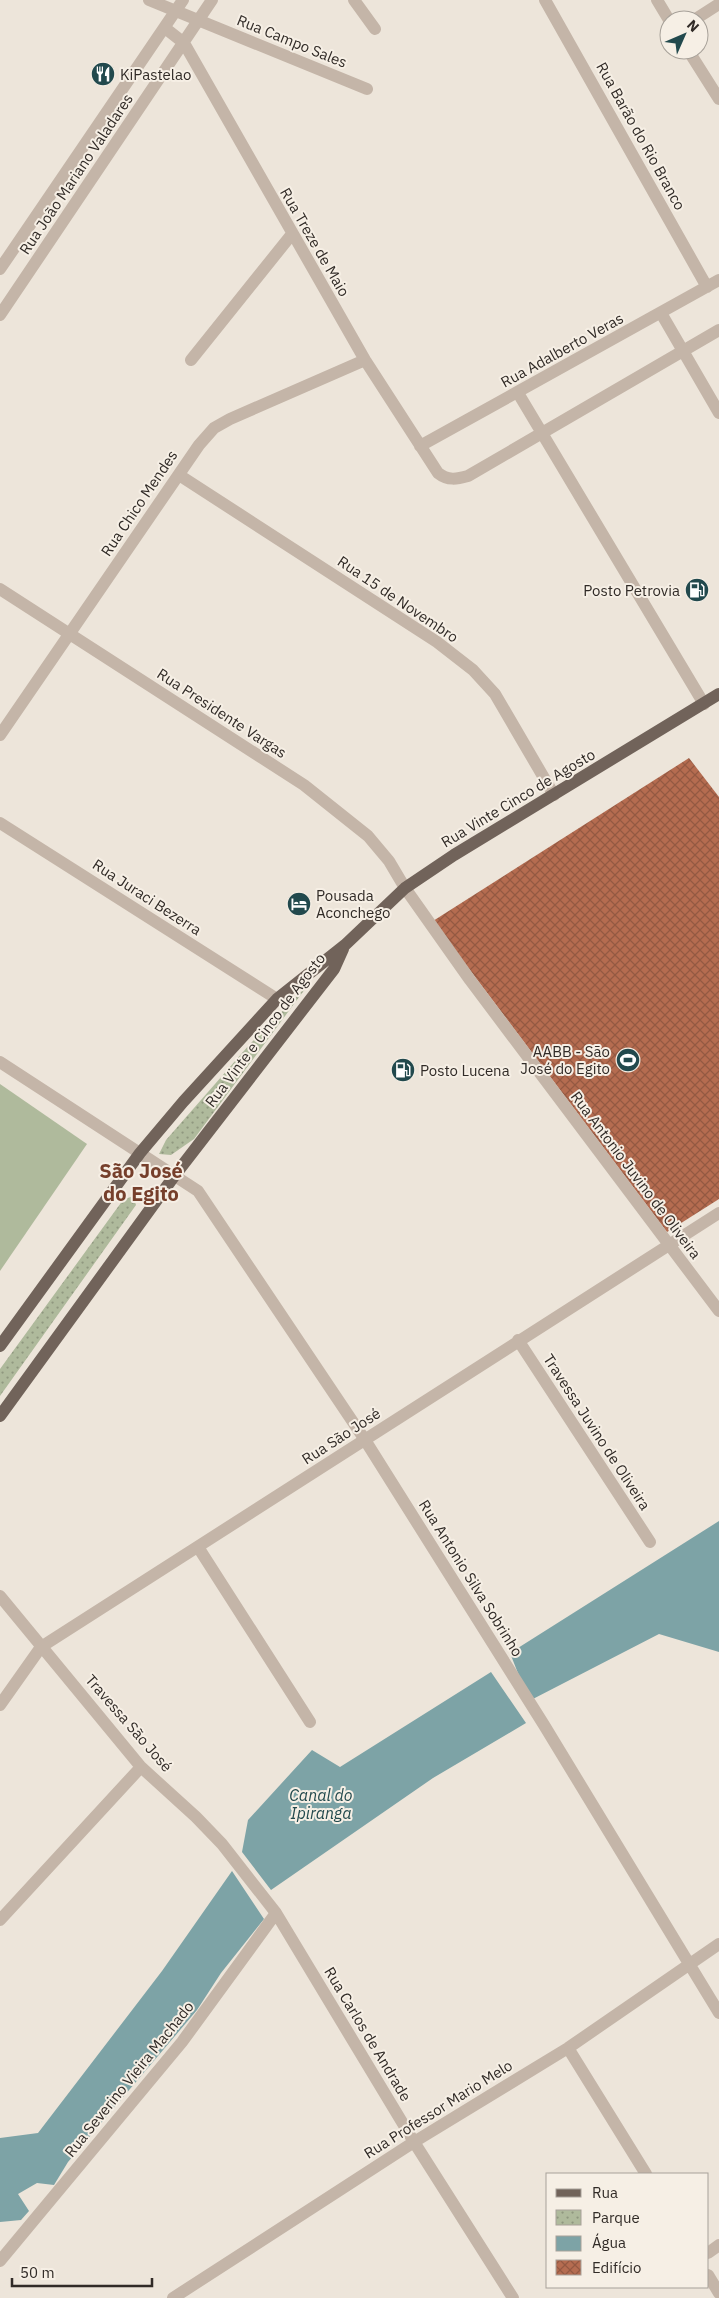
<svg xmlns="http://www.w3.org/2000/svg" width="719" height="2298" font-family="'IBM Plex Sans',sans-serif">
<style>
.grass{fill:#afba9c}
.park{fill:url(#park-dots)}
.water{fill:#7da3a6}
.building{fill:url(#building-cross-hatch)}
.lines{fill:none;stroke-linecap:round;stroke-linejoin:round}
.street{stroke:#c4b5a8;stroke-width:12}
.primary{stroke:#71635a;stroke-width:12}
.labels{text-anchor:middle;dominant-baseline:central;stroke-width:4;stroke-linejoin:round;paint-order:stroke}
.street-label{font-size:15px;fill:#312b27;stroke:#f6efe5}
.poi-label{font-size:15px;fill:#312b27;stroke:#f6efe5;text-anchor:start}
.water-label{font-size:16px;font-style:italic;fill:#22494d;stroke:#f6efe5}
.district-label{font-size:20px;font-weight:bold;fill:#763f2b;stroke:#f6efe5}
</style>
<defs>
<pattern id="park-dots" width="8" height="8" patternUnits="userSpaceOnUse" patternTransform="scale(1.25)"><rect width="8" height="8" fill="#afba9c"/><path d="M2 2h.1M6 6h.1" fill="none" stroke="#8f977f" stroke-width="1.8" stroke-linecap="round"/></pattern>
<pattern id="building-cross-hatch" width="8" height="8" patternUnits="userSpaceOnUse" patternTransform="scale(1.25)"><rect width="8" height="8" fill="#b56c50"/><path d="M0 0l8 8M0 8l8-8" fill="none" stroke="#945942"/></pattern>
</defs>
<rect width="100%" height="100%" fill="#ede5da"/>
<!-- grass -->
<path class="grass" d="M0 1084 87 1144 0 1271Z"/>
<!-- park -->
<path class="park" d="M308 985 194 1139 171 1155 159 1154 166 1140 250 1044Z
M133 1196 136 1205 0 1396V1369L123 1200Z"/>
<!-- water -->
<path class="water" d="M719 1521V1652L659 1634 529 1701 510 1653Z
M491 1672 526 1723 433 1778 271 1890 242 1852 248 1820 312 1750 340 1767Z
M232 1871 264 1919 221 1973 197 2010 68 2162 54 2185 37 2183 18 2194 29 2211 21 2220 0 2222V2138L38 2133 162 1971Z"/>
<!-- building -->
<path class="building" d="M689 758 719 797V1199L667 1232 433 921Z"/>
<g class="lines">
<!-- street -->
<path class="street" d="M149 0 367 89
M354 0 375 29
M545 0 707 287
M657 0 669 20
M694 20 719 4
M165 28 184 43 365 360 438 473C448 481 457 479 468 476L719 330
M688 50 719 99
M0 269 183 0
M661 313 719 413
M0 315 212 0
M191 360 292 234
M518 393 704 704
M420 446 719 280
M179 475 437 642 473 670 495 694 554 795
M0 589 304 785 368 836 389 861 405 888 470 980 719 1311
M0 735 199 445 214 428 230 419 365 360
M0 823 277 999
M0 1062 198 1191 365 1440 544 1725 719 2013
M518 1340 650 1542
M198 1547 310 1722
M0 1596 141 1767 196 1817 222 1844 276 1913 414 2142 513 2298
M0 1705 41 1647 719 1213
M0 1920 141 1767
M568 2048 646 2174
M708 2253 719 2245
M0 2261 182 2042 276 1913
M708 2275 719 2293
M173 2298 414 2142 568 2048 719 1944"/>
<!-- primary -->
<path class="primary" d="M0 1346 140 1153 183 1102 277 999 345 945 405 888 454 855 719 694
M0 1416 175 1175 334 969 343 949"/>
</g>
<!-- icons -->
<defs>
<g id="restaurant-disc" transform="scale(1.25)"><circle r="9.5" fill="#22494d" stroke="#f6efe5"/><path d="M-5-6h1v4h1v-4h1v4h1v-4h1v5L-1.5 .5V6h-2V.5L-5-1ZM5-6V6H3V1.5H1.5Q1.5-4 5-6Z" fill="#fff"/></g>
<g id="fuel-disc" transform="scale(1.25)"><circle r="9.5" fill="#22494d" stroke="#f6efe5"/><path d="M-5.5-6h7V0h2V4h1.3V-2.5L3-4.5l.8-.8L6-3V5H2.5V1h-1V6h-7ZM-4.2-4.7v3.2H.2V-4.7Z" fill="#fff"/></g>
<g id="hotel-disc" transform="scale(1.25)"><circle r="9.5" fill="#22494d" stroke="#f6efe5"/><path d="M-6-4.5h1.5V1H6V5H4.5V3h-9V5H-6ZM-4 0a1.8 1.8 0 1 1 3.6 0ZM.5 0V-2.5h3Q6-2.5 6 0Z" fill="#fff"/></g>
<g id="stadium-disc" transform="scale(1.25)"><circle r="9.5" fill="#22494d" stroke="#f6efe5"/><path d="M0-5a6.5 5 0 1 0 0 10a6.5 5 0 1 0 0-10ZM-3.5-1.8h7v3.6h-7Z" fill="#fff"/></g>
</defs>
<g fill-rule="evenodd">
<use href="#restaurant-disc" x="103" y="74"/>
<use href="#fuel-disc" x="697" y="590"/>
<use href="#hotel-disc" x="299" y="904"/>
<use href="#stadium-disc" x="628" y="1060"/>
<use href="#fuel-disc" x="403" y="1070"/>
</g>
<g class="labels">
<!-- street labels -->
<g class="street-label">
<text transform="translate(292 41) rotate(22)">Rua Campo Sales</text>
<text transform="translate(641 136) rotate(61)">Rua Barão do Rio Branco</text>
<text transform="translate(76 174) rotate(-56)">Rua João Mariano Valadares</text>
<text transform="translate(315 242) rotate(60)">Rua Treze de Maio</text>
<text transform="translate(562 350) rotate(-29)">Rua Adalberto Veras</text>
<text transform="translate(139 503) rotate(-56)">Rua Chico Mendes</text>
<text transform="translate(398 599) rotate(34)">Rua 15 de Novembro</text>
<text transform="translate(222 713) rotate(33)">Rua Presidente Vargas</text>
<text transform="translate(518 798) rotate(-31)">Rua Vinte Cinco de Agosto</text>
<text transform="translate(147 897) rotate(33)">Rua Juraci Bezerra</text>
<text transform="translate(265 1030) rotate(-53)">Rua Vinte e Cinco de Agosto</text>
<text transform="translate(636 1175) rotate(53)">Rua Antonio Juvino de Oliveira</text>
<text transform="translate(597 1432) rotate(57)">Travessa Juvino de Oliveira</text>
<text transform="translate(341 1436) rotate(-33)">Rua São José</text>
<text transform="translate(471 1578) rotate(58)">Rua Antonio Silva Sobrinho</text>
<text transform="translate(129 1723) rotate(49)">Travessa São José</text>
<text transform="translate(368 2034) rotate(59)">Rua Carlos de Andrade</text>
<text transform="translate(129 2079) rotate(-51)">Rua Severino Vieira Machado</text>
<text transform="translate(438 2109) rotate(-32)">Rua Professor Mario Melo</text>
</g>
<!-- poi labels -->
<g class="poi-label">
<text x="120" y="74">KiPastelao</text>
<text x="680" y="590" text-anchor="end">Posto Petrovia</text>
<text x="316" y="895">Pousada<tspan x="316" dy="17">Aconchego</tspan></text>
<text x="610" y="1051" text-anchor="end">AABB - São<tspan x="610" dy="17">José do Egito</tspan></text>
<text x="420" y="1070">Posto Lucena</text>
</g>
<!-- water labels -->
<g class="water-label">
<text x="321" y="1795">Canal do<tspan x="321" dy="18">Ipiranga</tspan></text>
</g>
<!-- district labels -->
<g class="district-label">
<text x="141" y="1170">São José<tspan x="141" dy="23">do Egito</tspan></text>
</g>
</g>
<!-- legend -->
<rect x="546" y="2173" width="162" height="115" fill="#f6efe5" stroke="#a7a199"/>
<rect x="556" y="2189" width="25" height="8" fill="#71635a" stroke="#a7a199"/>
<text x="592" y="2198" font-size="15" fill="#312b27">Rua</text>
<rect x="556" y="2210" width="25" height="15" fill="url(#park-dots)" stroke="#a7a199"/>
<text x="592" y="2223" font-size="15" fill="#312b27">Parque</text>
<rect x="556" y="2236" width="25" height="15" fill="#7da3a6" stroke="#a7a199"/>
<text x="592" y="2248" font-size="15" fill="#312b27">Água</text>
<rect x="556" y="2260" width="25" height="15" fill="url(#building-cross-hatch)" stroke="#a7a199"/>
<text x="592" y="2273" font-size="15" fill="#312b27">Edifício</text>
<!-- north arrow -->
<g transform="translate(684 35) rotate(45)"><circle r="24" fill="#f6efe5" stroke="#a7a199"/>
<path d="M0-4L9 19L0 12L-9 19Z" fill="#22494d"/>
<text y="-8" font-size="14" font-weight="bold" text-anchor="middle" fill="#312b27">N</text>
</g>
<!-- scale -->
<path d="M12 2278v8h140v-8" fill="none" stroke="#312b27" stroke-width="2.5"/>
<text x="20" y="2278" font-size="15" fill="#312b27" stroke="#f6efe5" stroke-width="4" paint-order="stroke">50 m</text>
</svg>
